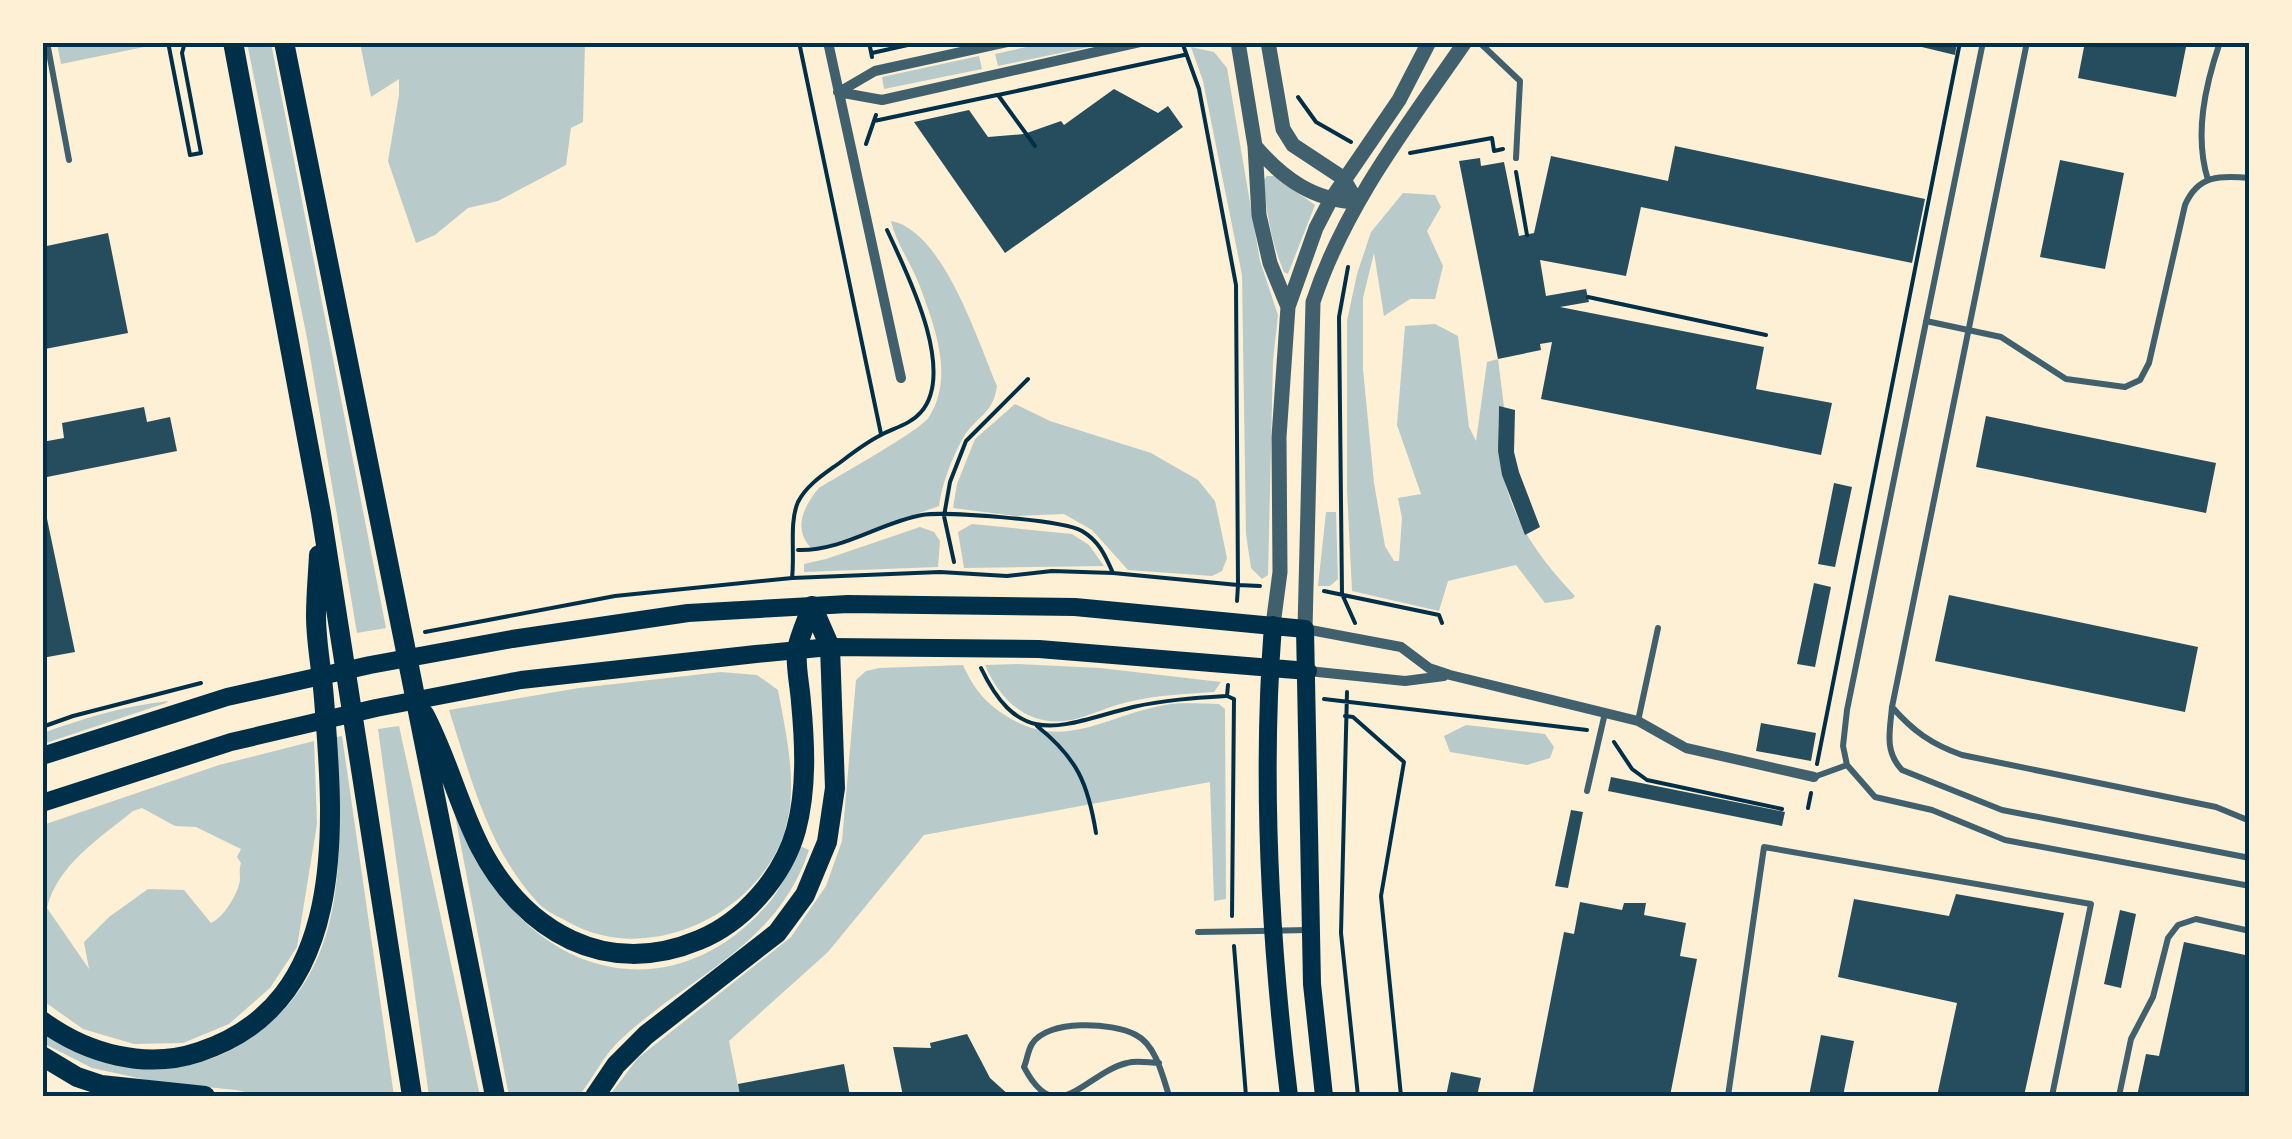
<svg xmlns="http://www.w3.org/2000/svg" width="2292" height="1139" font-family="Roboto,sans-serif">
<style>
.green{fill:#b9caca;fill-rule:evenodd}
.building{fill:#264d5e}
.lines{fill:none;stroke-linecap:round;stroke-linejoin:round}
.path{stroke:#003049;stroke-width:4}
.service{stroke:#3f606c;stroke-width:6}
.minor{stroke:#3f606c;stroke-width:10}
.tertiary{stroke:#3f606c;stroke-width:15}
.secondary{stroke:#003049;stroke-width:18}
.trunk{stroke:#003049;stroke-width:20}
.neatline{fill:none;stroke:#003049;stroke-width:4}
</style>
<rect width="100%" height="100%" fill="#fdf0d5"/>
<!-- green -->
<path class="green" d="M148 42 149 46 61 64 57 43Z
M1049 42H1108V43L998 66 995 54Z
M247 43H271L386 628 357 633 307 338Z
M360 43H585L583 122 571 128 566 165 498 201 468 208 435 235 416 243 388 161 399 95V79L371 97Z
M1191 47 1214 52 1227 68 1260 261 1278 315 1273 361 1268 575 1262 579 1251 568 1246 534 1242 275 1203 81Z
M979 56 982 69 884 89 882 77Z
M1267 176H1274L1315 205 1288 274 1284 272C1271 242 1267 213 1263 181Z
M1403 193 1435 195 1441 207 1427 231 1443 266 1435 299H1410L1384 316 1374 253 1363 298V369L1374 483 1385 546 1394 561H1399L1402 518 1398 498 1421 494 1397 425 1405 326 1435 324 1458 336 1469 427 1476 441 1487 362 1498 359 1504 407H1499C1494 488 1520 538 1575 596L1572 599 1545 603 1516 565 1448 581 1439 611 1352 591 1347 489V321L1357 274 1371 232Z
M891 221C943 230 978 342 997 386 993 415 976 416 963 438 952 458 942 483 939 506L820 548 810 547C793 527 804 506 819 488 838 476 920 431 929 417 955 376 934 325 919 284 911 263 896 243 891 221Z
M1015 404 1050 421 1151 453 1198 480 1215 501 1227 558 1222 571 1212 576 1128 570 1092 530 1064 514 1015 516 953 508 957 484 975 439Z
M1326 512H1336L1338 579 1330 586H1318Z
M972 524 1072 534 1089 545 1104 566 964 568 958 532Z
M920 527 934 532 940 541 938 567 804 572V564L826 559Z
M1018 664 1100 668 1221 682 1214 692C1185 694 1156 695 1128 702 1110 706 1094 714 1076 719 1032 730 1001 703 985 665Z
M963 665C974 689 985 703 1008 717 1064 752 1107 715 1165 705 1182 702 1202 704 1219 704L1225 709 1226 899 1214 901 1210 782 924 835 828 952 729 1041 740 1096H609L638 1058 791 937 826 886 842 841 856 680 866 671 879 668Z
M721 672 757 675 778 690C786 734 798 783 786 827 762 913 650 967 570 923 560 917 546 912 538 903 488 849 471 778 449 710L579 688Z
M168 701 166 703 43 744V733C84 718 125 706 168 701Z
M1466 725 1545 734 1554 747 1550 758 1527 765 1450 752 1444 736Z
M399 726 480 1096H429L378 729Z
M342 736 394 1096H262L236 1090 156 1082 92 1068 43 1043 42 1032C77 1040 112 1048 147 1055 160 1058 178 1065 191 1063 219 1060 244 1044 265 1027 353 957 340 838 336 737Z
M314 741 317 824 297 947 270 988 229 1024 183 1043 134 1044 83 1029 42 1000 43 825 219 765ZM142 808 175 826 196 827 241 849 237 857 241 863C239 868 240 874 240 880 238 894 224 917 211 923L184 890 148 889 109 917 84 942 89 969 47 908C57 865 100 838 133 811Z
M455 815C475 859 499 903 539 934 615 992 705 976 766 906 782 889 790 867 800 846L809 850C777 947 690 975 620 1040 604 1055 593 1078 579 1096H509Z"/>
<!-- building -->
<path class="building" d="M1901 42H1957L1955 55Z
M2085 42H2187L2176 97 2078 78Z
M1114 89 1158 113 1168 106 1183 127 1005 253 914 122 969 110 988 137 1024 134 1061 121 1064 125Z
M1675 146 1925 199 1912 263 1641 207 1626 276 1540 260 1546 296 1586 289 1589 302 1560 307 1764 347 1756 389 1832 403 1821 455 1541 399 1552 342 1540 344 1541 350 1498 359 1459 161 1480 158 1481 166 1504 162 1519 236 1534 233 1551 156 1668 181Z
M2060 160 2124 173 2105 269 2040 257Z
M108 233 128 333 45 349 42 247Z
M1499 406 1515 410 1514 452 1519 472 1540 527 1525 535 1502 475 1498 451Z
M144 407 147 422 170 417 177 451 42 478V442L64 438 62 423Z
M1986 416 2216 463 2206 513 1976 467Z
M1834 483 1852 487 1835 567 1818 564Z
M42 495 75 652 42 658Z
M1814 583 1831 587 1815 667 1797 664Z
M1949 595 2198 647 2185 712 1935 661Z
M1761 723 1816 733 1811 761 1756 751Z
M1611 777 1785 812 1782 826 1608 791Z
M1571 810 1583 812 1568 888 1555 886Z
M1956 894 2064 913 2024 1096H1937L1957 1003 1838 977 1854 899 1949 916Z
M1580 902 1622 910 1624 903H1646L1644 915 1686 923 1680 956 1697 959 1670 1096H1532L1564 932 1574 934Z
M2120 910 2136 914 2121 988 2104 984Z
M2184 942 2250 956V1096H2137L2146 1054 2159 1056Z
M967 1034 990 1078 1010 1096H903L893 1047 931 1048 930 1043Z
M1821 1035 1854 1041 1843 1096H1809Z
M844 1064 850 1096H740L738 1084Z
M1451 1072 1481 1078 1477 1096H1446Z"/>
<g class="lines">
<!-- path -->
<path class="path" d="M168 42 190 155 201 153 182 53 185 42
M799 42 881 434
M869 42 872 57
M1182 42 1199 89 1236 285 1238 585 1260 586
M872 53 921 42
M1298 97 1316 122 1351 142
M874 121 997 95
M866 144 876 115
M1035 146 998 95 1184 55
M1410 153 1492 138 1494 151 1503 149
M1516 172 1527 235
M1348 267 1339 317 1342 594 1355 623
M1588 297 1766 335
M798 550C843 551 879 523 922 515 945 511 1063 520 1082 531 1099 541 1105 555 1113 573
M954 562 944 516 950 482 966 441 1028 379
M792 578C795 554 789 522 798 502 807 484 826 473 842 461 855 451 867 442 881 435 894 428 911 424 921 412 957 371 906 271 887 230
M1324 591 1439 615 1442 623
M425 632 615 596 792 578 940 572 1007 576 1052 571 1113 573 1238 585 1237 601
M981 668C1021 752 1063 724 1133 707 1164 700 1194 698 1226 696
M1228 685 1227 696 1234 699 1232 916
M1347 692 1341 933 1358 1096
M1324 699 1587 730
M1345 716 1353 717 1404 762 1381 896 1401 1096
M1037 726C1077 758 1088 783 1096 833
M42 727 73 716 201 683
M1614 742 1632 769 1647 780 1782 809
M1817 764 1960 42
M1808 808 1811 793
M1234 946 1246 1096"/>
<!-- service -->
<path class="service" d="M47 42 69 160
M1479 42 1520 81 1516 158
M1983 42 1847 710 1843 746 1847 765 1875 797 1932 810 2005 840 2250 886
M2027 42 1892 707C1890 731 1884 751 1902 770L2002 810 2250 858
M2208 180C2194 135 2205 86 2220 42
M1926 321 2001 337 2066 379 2125 387 2140 380 2149 363 2185 205C2198 175 2220 175 2250 178
M1892 707C1913 731 1931 744 1962 755L2216 807 2250 821
M1638 721 1658 628
M1814 777 1847 765
M1587 791 1605 713
M1198 932 1309 930
M1159 1063C1149 1063 1137 1060 1127 1063 1085 1073 1057 1131 1024 1067 1027 1060 1028 1050 1032 1044 1047 1019 1112 1022 1136 1035 1156 1045 1163 1077 1169 1096
M1728 1096 1764 847 2091 904 2052 1096
M2119 1096 2131 1039 2153 997 2168 938 2178 925 2196 919 2250 931"/>
<!-- minor -->
<path class="minor" d="M828 42 901 378
M838 92 882 100 1140 42
M839 92 875 71 1007 42
M1305 629 1401 647 1429 668 1450 675 1638 721 1686 748 1814 777
M1308 671 1405 681 1444 676"/>
<!-- tertiary -->
<path class="tertiary" d="M1238 42 1255 146 1259 215 1270 263 1288 307 1279 437 1280 572 1273 625
M1268 42 1283 129 1293 145 1343 178 1357 202
M1255 146C1282 178 1314 201 1357 202
M1288 307 1316 228 1330 201 1399 100 1429 42
M1305 629 1313 302C1345 205 1407 126 1465 42"/>
<!-- secondary -->
<path class="secondary" d="M1273 625C1261 782 1270 941 1289 1096
M42 756 227 697 370 665 512 639 688 613 848 604 1075 607 1305 629 1312 984 1324 1096
M42 803 231 742 376 708 521 680 756 654 830 647 1039 649 1308 671"/>
<!-- trunk -->
<path class="trunk" d="M233 42 321 513 412 1096
M284 42 495 1096
M424 714C447 757 458 804 480 847 524 932 606 979 699 940 743 922 783 877 796 830 807 789 805 744 801 702 800 686 795 665 797 649 800 635 807 620 812 606
M42 1021C87 1054 146 1070 199 1052 350 1003 334 825 324 699 322 671 316 643 316 616 316 595 318 575 319 555
M42 1056 77 1077 101 1085 205 1096
M595 1096 616 1065 646 1035 777 933 805 895 827 842 835 788 830 647 812 606"/>
</g>
<!-- border -->
<rect width="2292" height="1139" fill="none" stroke="#fdf0d5" stroke-width="90"/>
<rect x="45" y="45" width="2202" height="1049" class="neatline"/>
</svg>
